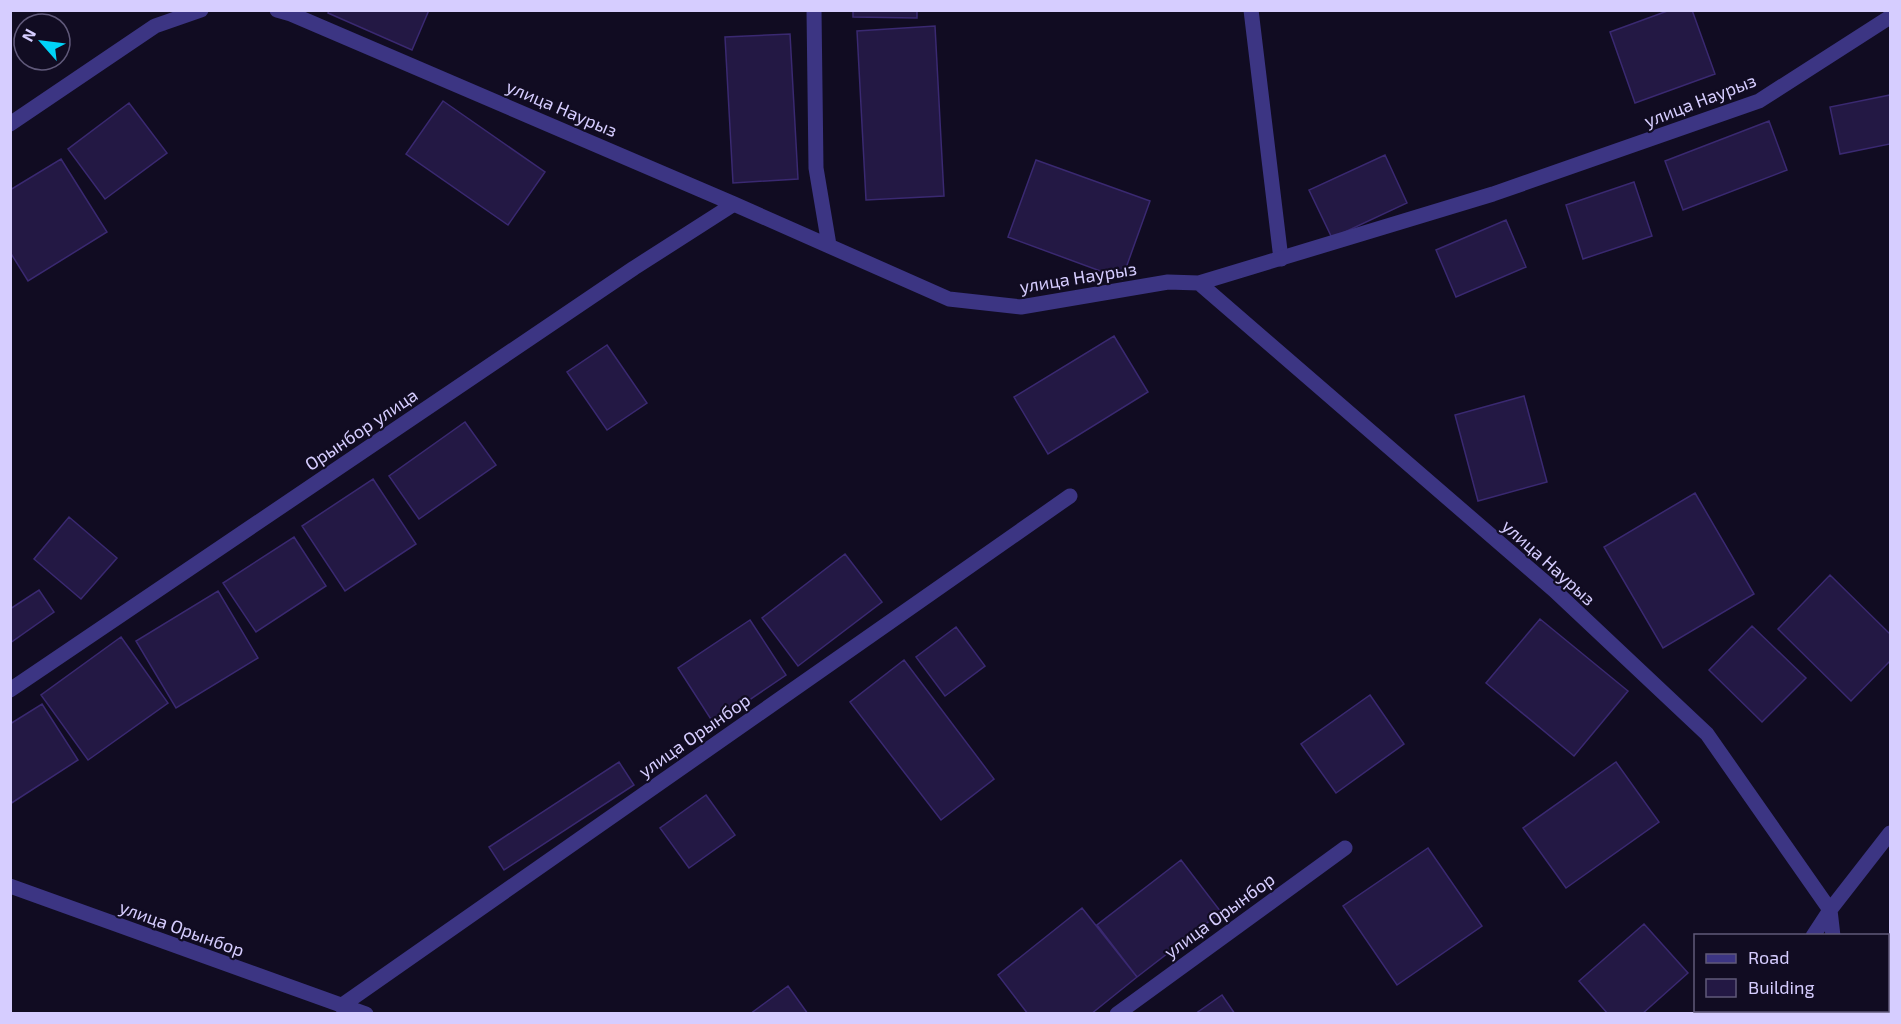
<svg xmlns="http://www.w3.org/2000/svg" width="1901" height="1024" font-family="'Exo 2',sans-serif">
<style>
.building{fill:#231844;stroke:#3a2971;stroke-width:1.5}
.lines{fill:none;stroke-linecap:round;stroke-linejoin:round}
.lane{stroke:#3c3583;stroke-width:15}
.street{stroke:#3c3583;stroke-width:15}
.labels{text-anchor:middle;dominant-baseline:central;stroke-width:4.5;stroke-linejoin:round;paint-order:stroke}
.street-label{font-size:18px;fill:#d6cdff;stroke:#110c22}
</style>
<rect width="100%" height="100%" fill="#110c22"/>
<!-- building -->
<path class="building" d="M329 10H429L412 50 328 13Z
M853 10H917V18L853 17Z
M1670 10H1692L1715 74 1635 103 1610 32Z
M935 26 944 196 866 200 857 31Z
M790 34 798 179 733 183 725 37Z
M1890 95V144L1840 154 1830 107Z
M443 101 545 172 508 225 406 154Z
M129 103 167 153 105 199 68 149Z
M1769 121 1787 170 1683 210 1665 161Z
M1385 155 1407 203 1332 238 1309 190Z
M61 159 107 232 28 281 10 252V190Z
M1036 160 1150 201 1122 279 1008 237Z
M1634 182 1652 236 1583 259 1566 205Z
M1506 220 1526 267 1456 297 1436 250Z
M1114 336 1148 392 1048 454 1014 397Z
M607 345 647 403 607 430 567 372Z
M1524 396 1547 482 1478 501 1455 415Z
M465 422 496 465 419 519 389 476Z
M373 479 416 544 345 591 302 526Z
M1695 493 1754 594 1663 648 1604 547Z
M69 517 117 558 81 599 34 559Z
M294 537 326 586 256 632 223 583Z
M845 554 882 602 798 666 762 618Z
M1830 575 1890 634V661L1851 701 1778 629Z
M39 590 54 612 10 643V609Z
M218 591 258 658 176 708 136 641Z
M1540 619 1628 691 1574 756 1486 683Z
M750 620 786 675 714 724 678 668Z
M1752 626 1806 678 1762 722 1709 670Z
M956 627 985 666 945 696 916 657Z
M121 637 168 703 88 760 41 695Z
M904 660 994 779 941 820 850 702Z
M1370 695 1404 744 1336 793 1301 744Z
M42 704 78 760 10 804V724Z
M619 762 634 785 504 870 489 847Z
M1616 762 1659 822 1566 888 1523 828Z
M706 795 735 835 689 868 660 828Z
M1428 848 1482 926 1397 985 1343 906Z
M1181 860 1221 912 1137 977 1097 925Z
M1082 908 1137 977 1091 1014H1028L998 975Z
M1644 924 1688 973 1642 1014H1608L1579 981Z
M788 986 808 1014H750Z
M1222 995 1235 1014H1195Z"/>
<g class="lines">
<!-- lane -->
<path class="lane" d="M1251 10 1281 259"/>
<!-- street -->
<path class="street" d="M277 10 291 14 734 204 949 299 1021 307 1168 282 1199 283 1493 194 1759 101 1890 17
M814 10 816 168 829 245
M10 124 155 26 201 10
M1199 283 1554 590 1707 734 1830 910 1833 936
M10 690 634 268 734 204
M10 886 366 1014
M1813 936 1830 910 1890 833
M341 1006 1070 496
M1842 1010V1014
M1117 1014 1345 848
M1760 1014 1762 1010"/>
</g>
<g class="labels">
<!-- street labels -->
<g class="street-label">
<text transform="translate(1700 100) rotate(-21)">улица Наурыз</text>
<text transform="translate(562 108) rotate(23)">улица Наурыз</text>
<text transform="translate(1078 277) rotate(-9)">улица Наурыз</text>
<text transform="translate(361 429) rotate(-34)">Орынбор улица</text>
<text transform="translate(1549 562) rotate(42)">улица Наурыз</text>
<text transform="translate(694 735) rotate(-35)">улица Орынбор</text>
<text transform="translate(1219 915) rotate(-36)">улица Орынбор</text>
<text transform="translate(182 928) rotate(20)">улица Орынбор</text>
</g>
</g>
<!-- border -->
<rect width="1901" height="1024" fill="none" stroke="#d6cdff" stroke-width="24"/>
<!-- legend -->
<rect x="1694" y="934" width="195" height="78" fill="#110c22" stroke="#60597a" stroke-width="1.5"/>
<rect x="1706" y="954" width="30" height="9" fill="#3c3583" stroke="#60597a" stroke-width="1.5"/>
<text x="1748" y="964" font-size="18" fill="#d6cdff">Road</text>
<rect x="1706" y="979" width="30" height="18" fill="#231844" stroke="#60597a" stroke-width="1.5"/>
<text x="1748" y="994" font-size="18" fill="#d6cdff">Building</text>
<!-- north arrow -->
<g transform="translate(42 42) rotate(298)"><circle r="28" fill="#110c22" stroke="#60597a" stroke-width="1.5"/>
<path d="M0-4.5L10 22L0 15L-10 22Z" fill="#00d4f8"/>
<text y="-9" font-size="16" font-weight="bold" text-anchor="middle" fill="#d6cdff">N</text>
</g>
</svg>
